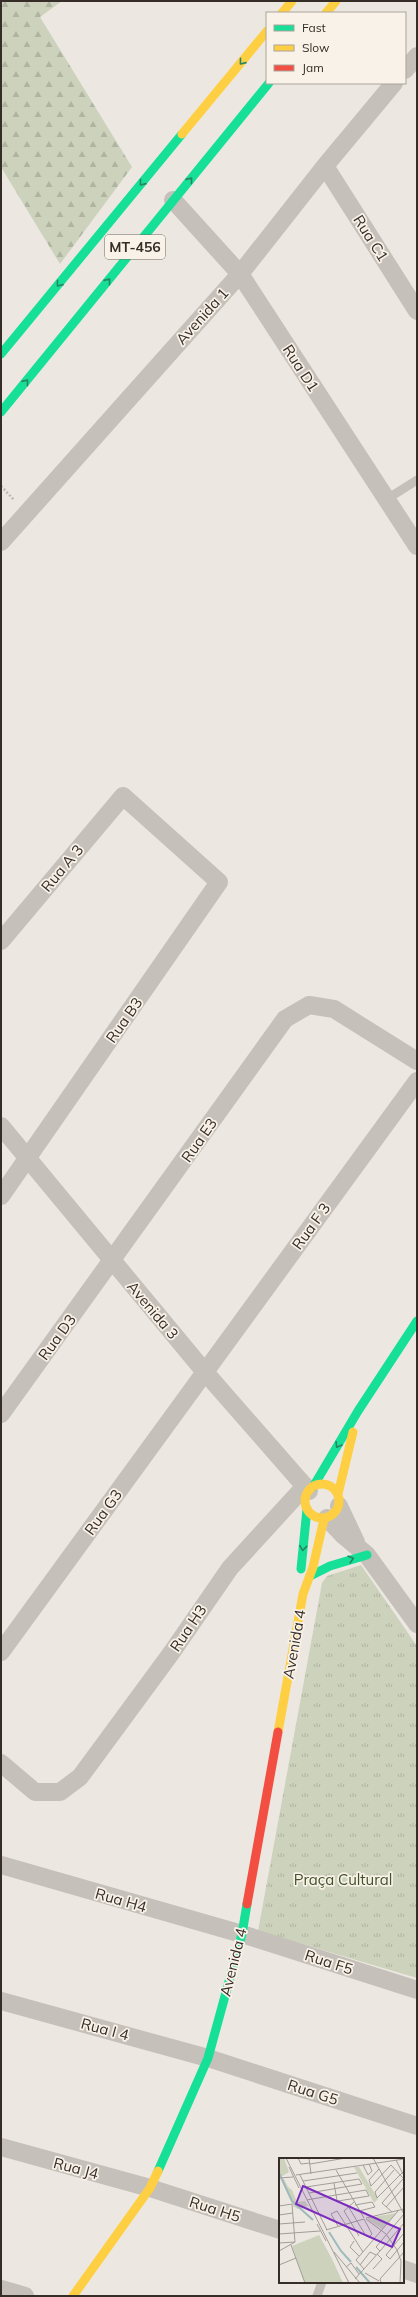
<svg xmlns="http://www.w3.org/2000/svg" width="418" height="2297" font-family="Mulish,sans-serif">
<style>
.grass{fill:url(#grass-tufts)}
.forest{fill:url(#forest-firs)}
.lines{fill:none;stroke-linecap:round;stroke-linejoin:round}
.path{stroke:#beb8b2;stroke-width:2.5;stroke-dasharray:2 2;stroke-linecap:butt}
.lane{stroke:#c5c0ba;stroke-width:9}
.street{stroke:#c5c0ba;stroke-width:18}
.fast{stroke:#16e098;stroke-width:9}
.slow{stroke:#ffcf43;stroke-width:9}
.jam{stroke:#f24e42;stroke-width:9}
.oneway{stroke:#268660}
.labels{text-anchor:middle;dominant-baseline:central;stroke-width:3.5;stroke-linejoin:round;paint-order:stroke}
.shield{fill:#f9f2e8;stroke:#706862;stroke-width:1}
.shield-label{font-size:14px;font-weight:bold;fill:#362d28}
.street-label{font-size:15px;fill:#362d28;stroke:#f9f2e8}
.park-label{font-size:15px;fill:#42532c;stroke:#f9f2e8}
.inset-river{fill:none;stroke:#9ebabd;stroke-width:2}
.inset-road{fill:none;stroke:#a39d97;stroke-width:1}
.view{fill:#7b2cbf;fill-opacity:0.15;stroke:#7b2cbf;stroke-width:2}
.inset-edge{fill:none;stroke:#362d28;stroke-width:2}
</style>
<defs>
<pattern id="grass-tufts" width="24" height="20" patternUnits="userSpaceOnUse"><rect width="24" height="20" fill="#ccd2bb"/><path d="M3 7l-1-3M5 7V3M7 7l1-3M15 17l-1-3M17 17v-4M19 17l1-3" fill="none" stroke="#b0b5a1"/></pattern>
<pattern id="forest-firs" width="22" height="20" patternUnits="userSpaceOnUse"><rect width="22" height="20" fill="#ccd2bb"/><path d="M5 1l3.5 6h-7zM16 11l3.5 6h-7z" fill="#b0b5a1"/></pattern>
</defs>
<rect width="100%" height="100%" fill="#ece8e1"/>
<!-- grass -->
<path class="grass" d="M361 1565 417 1646V1978L258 1931 322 1583 327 1576Z"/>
<!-- forest -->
<path class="forest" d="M1 1H62L40 17 132 167 60 264 1 167Z"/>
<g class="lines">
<!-- path -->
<path class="path" d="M1 486 14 500"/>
<!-- lane -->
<path class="lane" d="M387 499 417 480
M317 2296 322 2282"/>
<!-- street -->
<path class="street" d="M405 70 417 56
M325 166 417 311
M173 200 240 274 417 546
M1 542 240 274 325 166 394 83
M1 941 123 796 219 882 1 1196
M1 1126 204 1371 309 1491
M1 1414 285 1019 309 1005 334 1009 417 1061
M339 1506 356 1542
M327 1518 343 1535 367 1555 417 1624
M1 1652 417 1081
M1 1763 35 1792H60L80 1777 172 1652 230 1568 305 1486
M1 1865 242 1934 417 1990
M1 2001 208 2058 417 2126
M1 2147 150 2188 280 2230
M403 2269 417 2274
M1 2289 25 2296"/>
<!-- fast -->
<path class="fast" d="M1 354 182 134
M1 412 269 83
M313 1487 358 1411 417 1321
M301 1569 307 1509
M310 1576 330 1566 367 1555
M158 2171 208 2058 242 1934 247 1904"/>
<!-- slow -->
<path class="slow" d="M282 13 292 1
M326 13 336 1
M182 134 267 31
M305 1501a17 17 0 1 1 34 0a17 17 0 1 1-34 0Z
M338 1494 353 1432
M278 1732 303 1594 313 1567 324 1519
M73 2296 150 2188 158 2171"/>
<!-- jam -->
<path class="jam" d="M247 1904 278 1732"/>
</g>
<!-- one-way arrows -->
<defs><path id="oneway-chevron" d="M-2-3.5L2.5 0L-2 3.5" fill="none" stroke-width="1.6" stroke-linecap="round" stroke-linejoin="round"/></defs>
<g class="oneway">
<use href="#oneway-chevron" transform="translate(242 62) rotate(129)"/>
<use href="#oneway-chevron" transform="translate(190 180) rotate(-51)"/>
<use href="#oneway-chevron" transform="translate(142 183) rotate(129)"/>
<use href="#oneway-chevron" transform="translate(108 281) rotate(-51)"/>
<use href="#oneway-chevron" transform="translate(59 284) rotate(129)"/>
<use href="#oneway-chevron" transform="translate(26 382) rotate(-51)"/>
<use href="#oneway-chevron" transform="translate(338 1445) rotate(121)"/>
<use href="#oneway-chevron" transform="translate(303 1548) rotate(96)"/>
<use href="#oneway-chevron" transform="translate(351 1559) rotate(-16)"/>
</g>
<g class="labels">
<!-- shield labels -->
<rect class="shield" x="105" y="235" width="60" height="24" rx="3"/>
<g class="shield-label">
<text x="135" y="247">MT-456</text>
</g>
<!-- street labels -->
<g class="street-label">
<text transform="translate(371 238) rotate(58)">Rua C1</text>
<text transform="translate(202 316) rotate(-48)">Avenida 1</text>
<text transform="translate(301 368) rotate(57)">Rua D1</text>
<text transform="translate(62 868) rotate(-50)">Rua A 3</text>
<text transform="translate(124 1020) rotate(-55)">Rua B3</text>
<text transform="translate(199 1140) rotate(-55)">Rua E3</text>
<text transform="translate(311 1226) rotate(-54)">Rua F 3</text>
<text transform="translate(153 1310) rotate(50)">Avenida 3</text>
<text transform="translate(57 1337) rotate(-54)">Rua D3</text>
<text transform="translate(103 1512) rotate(-54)">Rua G3</text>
<text transform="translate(188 1628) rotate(-56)">Rua H3</text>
<text transform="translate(294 1644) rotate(-80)">Avenida 4</text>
<text transform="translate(121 1900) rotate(16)">Rua H4</text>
<text transform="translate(233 1962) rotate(-76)">Avenida 4</text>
<text transform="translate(329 1962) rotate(18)">Rua F5</text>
<text transform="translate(105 2029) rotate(15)">Rua I 4</text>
<text transform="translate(313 2092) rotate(18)">Rua G5</text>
<text transform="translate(76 2168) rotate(15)">Rua J4</text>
<text transform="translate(215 2209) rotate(18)">Rua H5</text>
</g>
<!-- park labels -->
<g class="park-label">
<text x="343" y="1879">Praça Cultural</text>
</g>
</g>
<!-- overview -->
<g transform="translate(279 2158)">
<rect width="125" height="125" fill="#ece8e1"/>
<path d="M75 9H80L99 41 95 45ZM117 55 103 71 89 62V60Z" fill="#ccd2bb"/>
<path d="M0 0H5L10 14 0 20ZM2 21H5L9 29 13 32 18 44 26 43 29 48 19 51 14 48Z" fill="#ccd2bb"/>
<path d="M40 77 53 101 64 125H26L13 88Z" fill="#ccd2bb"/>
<path class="inset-river" d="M0 15 13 43 34 62M50 74 62 93 72 104M77 109 91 125"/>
<path class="inset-road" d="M7 0 70 125M19 0 22 6 31 5M30 0 32 16M94 0 125 56M117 2 124 16M31 6 67 0M84 7 89 17 93 13 90 6M10 9 20 30M100 11 90 22 92 28 112 7 125 21M57 12 85 60M115 12 96 34 98 40 124 14M17 17 125 1M21 17 48 72M0 20 14 19M24 23 78 15M27 29 80 21 83 26 30 35M28 42 33 41 87 32 90 38 59 43 58 42 57 37 55 25M75 44 65 53 80 78M76 47 93 44 96 49 80 53M0 48 13 46 16 84M69 48 87 78 90 79 93 76 85 61M107 49 125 29M113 54 103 45 124 21M125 56 97 89 101 93 125 65M0 57 14 55M87 60 125 51M87 61 107 76 118 92 122 103 121 125M0 66 26 64M38 66 47 83M59 68 52 56 58 53 84 94M47 72 85 61M125 75 107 97 111 101 125 84M0 76 41 73M75 83 71 89 80 98M0 85 16 84M12 87 26 125M0 93 16 84M55 94 81 125M0 107 17 100M81 107 91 94 97 97M67 109 72 105 80 116M85 111 77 102 119 53M94 111 103 101 98 96M86 115 100 123M76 121 101 93M102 125 101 121 125 94"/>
<path class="view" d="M24 28 121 71 113 89 17 46Z"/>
<rect width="125" height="125" class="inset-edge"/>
</g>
<!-- border -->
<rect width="418" height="2297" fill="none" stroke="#362d28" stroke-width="4"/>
<!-- legend -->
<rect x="266" y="12" width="140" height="72" fill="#f9f2e8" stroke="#aba39b"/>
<rect x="274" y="25" width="20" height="6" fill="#16e098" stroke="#aba39b"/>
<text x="302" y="32" font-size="12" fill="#362d28">Fast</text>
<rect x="274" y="45" width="20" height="6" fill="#ffcf43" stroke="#aba39b"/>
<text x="302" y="52" font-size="12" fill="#362d28">Slow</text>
<rect x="274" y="65" width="20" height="6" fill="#f24e42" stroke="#aba39b"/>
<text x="302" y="72" font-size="12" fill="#362d28">Jam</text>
</svg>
